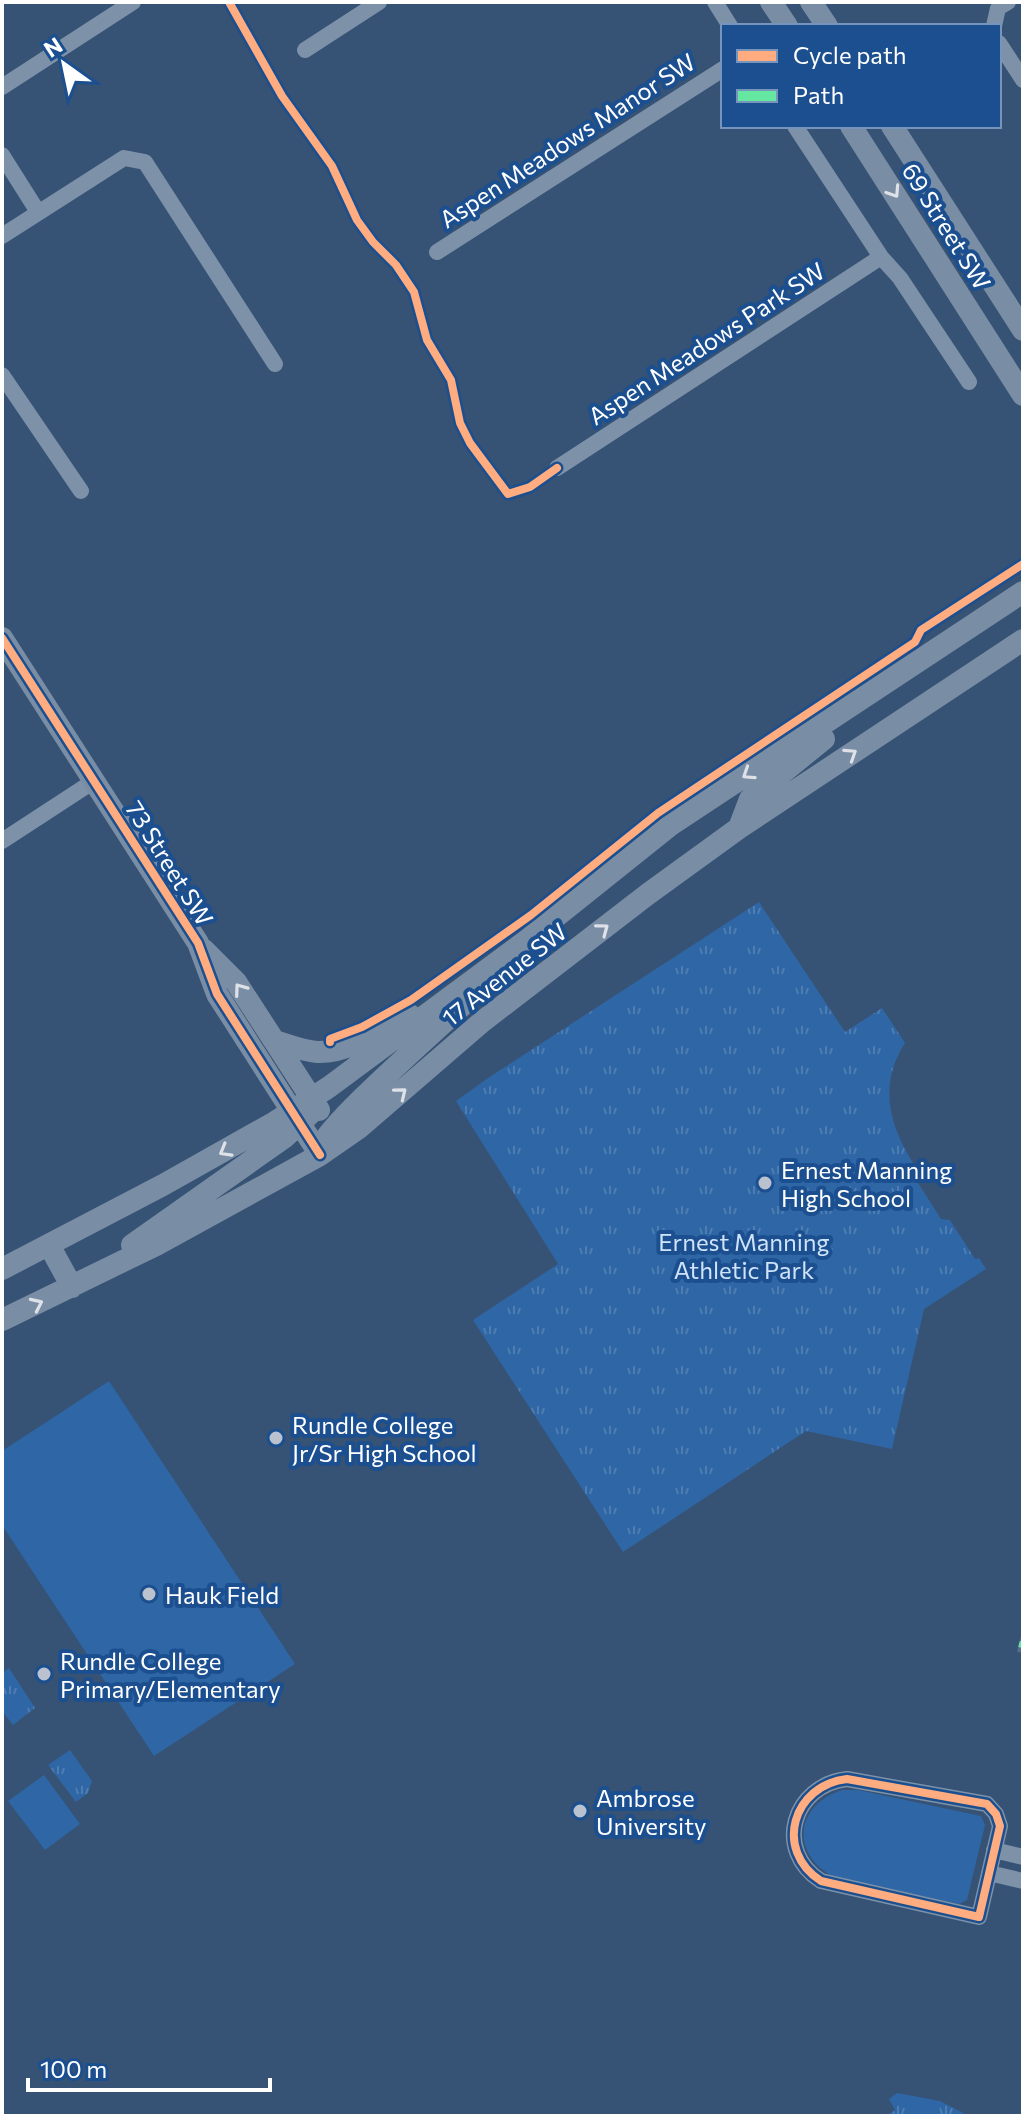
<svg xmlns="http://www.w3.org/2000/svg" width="1025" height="2118" font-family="Commissioner,sans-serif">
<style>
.grass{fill:#2f66a5}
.park{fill:url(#park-tufts)}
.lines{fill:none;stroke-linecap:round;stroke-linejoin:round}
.street-tunnel{stroke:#546c89;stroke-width:16;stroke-dasharray:16 8;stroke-linecap:butt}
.street{stroke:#7d92a8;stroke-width:16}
.secondary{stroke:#798da4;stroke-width:22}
.quiet{stroke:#66e7a1;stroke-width:6;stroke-dasharray:12 6;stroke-linecap:butt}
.cycleway-casing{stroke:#1b4f8f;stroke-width:13}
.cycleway{stroke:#ffac80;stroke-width:8}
.oneway{stroke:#dee2e8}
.poi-dot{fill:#b9c2ce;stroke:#1b4f8f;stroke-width:3}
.labels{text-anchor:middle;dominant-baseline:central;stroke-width:8;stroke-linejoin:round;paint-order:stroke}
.street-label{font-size:24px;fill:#fff;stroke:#1b4f8f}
.poi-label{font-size:24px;fill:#fff;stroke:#1b4f8f;text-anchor:start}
.park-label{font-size:24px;fill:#cfe3fa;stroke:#1b4f8f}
</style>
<defs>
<pattern id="park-tufts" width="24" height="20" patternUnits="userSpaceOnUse" patternTransform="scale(2)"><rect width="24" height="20" fill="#2f66a5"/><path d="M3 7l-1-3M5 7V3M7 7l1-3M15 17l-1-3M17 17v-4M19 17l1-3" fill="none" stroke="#4e7db2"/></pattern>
</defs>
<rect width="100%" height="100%" fill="#365274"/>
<!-- grass -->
<path class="grass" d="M109 1381 295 1664 154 1756 2 1525V1451Z
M44 1775 80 1824 45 1850 8 1801Z
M842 1790H858L981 1816 985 1825 967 1900 959 1904 838 1879C790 1857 793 1806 842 1790Z"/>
<!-- park -->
<path class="park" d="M759 902 845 1032 882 1008 905 1043C878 1085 889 1126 915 1166L913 1175 941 1219 950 1220 975 1259 979 1258 986 1269 924 1309 892 1449 806 1431 623 1552 473 1320 558 1264 456 1101 488 1078Z
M9 1668 35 1708 13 1725 2 1711V1673Z
M70 1750 92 1781 88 1793 76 1802 48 1765Z
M897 2093 940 2101 969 2116H886L895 2110 889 2099Z"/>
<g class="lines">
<!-- street-tunnel -->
<path class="street-tunnel" d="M1019 1644 1023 1645"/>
<!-- street -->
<path class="street" d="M715 2 730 26
M994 26 998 8 1008 2
M999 43 1023 80
M305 50 379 2
M2 87 133 2
M795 126 881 257 900 278 969 382
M2 155 38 212
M2 236 124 158 145 162 275 364
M437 252 723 69
M2 375 81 491
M557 468 881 257
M2 841 94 781
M847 1779 987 1804 996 1814 1000 1826 979 1917 821 1881C773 1850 793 1785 847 1779Z
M994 1850 1023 1857
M989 1873 1023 1881"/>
<!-- secondary -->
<path class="secondary" d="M771 2 787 26
M811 2 827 26
M851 126 1023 395
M892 126 1023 330
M2 638 198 943 217 994 320 1155
M739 828 750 799 824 739
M204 950 236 982 319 1110
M275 1041C288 1045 303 1051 317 1052 350 1053 383 1030 410 1015
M322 1145C328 1124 446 1022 470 998
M49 1245 72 1287
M132 1245 285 1137 310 1114
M2 1269 163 1185 275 1122 329 1087 527 940 672 824 1023 592
M2 1320 156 1245 320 1155 359 1128 483 1021 648 894 739 828 1023 640"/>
<!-- quiet -->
<path class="quiet" d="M1019 1644 1023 1645"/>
<!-- cycleway casing -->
<g class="cycleway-casing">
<path id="cycleway" d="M229 2 282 96 332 166 357 220 373 242 396 265 414 292 427 340 451 380 460 423 470 443 508 494 530 487 557 468
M2 638 198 943 217 994 320 1155
M330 1042V1039L362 1027 411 1000 531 915 658 813 915 642 921 630 1023 564
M847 1779 987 1804 996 1814 1000 1826 979 1917 821 1881C773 1850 793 1785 847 1779Z"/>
</g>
<!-- cycleway -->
<use href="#cycleway" class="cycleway"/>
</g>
<!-- one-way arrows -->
<defs><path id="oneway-chevron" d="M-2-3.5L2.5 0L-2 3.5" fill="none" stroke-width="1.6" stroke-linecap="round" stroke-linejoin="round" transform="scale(2)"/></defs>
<g class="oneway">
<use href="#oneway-chevron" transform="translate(894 192) rotate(57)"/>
<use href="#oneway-chevron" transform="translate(851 754) rotate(-33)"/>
<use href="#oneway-chevron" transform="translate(748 774) rotate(147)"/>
<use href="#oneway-chevron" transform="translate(603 929) rotate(-37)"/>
<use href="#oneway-chevron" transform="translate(240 989) rotate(-126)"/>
<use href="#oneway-chevron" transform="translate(401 1093) rotate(-39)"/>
<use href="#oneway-chevron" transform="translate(225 1151) rotate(150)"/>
<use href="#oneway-chevron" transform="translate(37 1304) rotate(-25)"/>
</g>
<!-- markers -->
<g class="poi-dot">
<circle cx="765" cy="1183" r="8"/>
<circle cx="276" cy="1438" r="8"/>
<circle cx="149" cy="1594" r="8"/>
<circle cx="44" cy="1674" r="8"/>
<circle cx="580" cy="1811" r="8"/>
</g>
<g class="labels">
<!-- street labels -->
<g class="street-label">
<text transform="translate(567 140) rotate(-33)">Aspen Meadows Manor SW</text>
<text transform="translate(947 226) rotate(58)">69 Street SW</text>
<text transform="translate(706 343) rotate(-33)">Aspen Meadows Park SW</text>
<text transform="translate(170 863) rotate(58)">73 Street SW</text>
<text transform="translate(504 974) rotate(-38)">17 Avenue SW</text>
</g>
<!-- poi labels -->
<g class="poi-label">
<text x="781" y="1169">Ernest Manning<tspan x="781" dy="28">High School</tspan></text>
<text x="292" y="1424">Rundle College<tspan x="292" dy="28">Jr/Sr High School</tspan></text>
<text x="165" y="1594">Hauk Field</text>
<text x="60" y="1660">Rundle College<tspan x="60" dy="28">Primary/Elementary</tspan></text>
<text x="596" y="1797">Ambrose<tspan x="596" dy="28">University</tspan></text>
</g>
<!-- park labels -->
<g class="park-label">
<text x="744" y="1241">Ernest Manning<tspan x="744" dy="28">Athletic Park</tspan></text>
</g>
</g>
<!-- border -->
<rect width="1025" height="2118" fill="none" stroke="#ffffff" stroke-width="8"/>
<!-- legend -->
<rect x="721" y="24" width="280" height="104" fill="#1b4f8f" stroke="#7695bc" stroke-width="2"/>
<rect x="737" y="50" width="40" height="12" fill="#ffac80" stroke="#7695bc" stroke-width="2"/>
<text x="793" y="64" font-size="24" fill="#ffffff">Cycle path</text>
<rect x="737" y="90" width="40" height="12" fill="#66e7a1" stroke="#7695bc" stroke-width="2"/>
<text x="793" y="104" font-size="24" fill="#ffffff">Path</text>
<!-- north arrow -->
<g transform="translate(64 64) rotate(327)" stroke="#1b4f8f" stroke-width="6" paint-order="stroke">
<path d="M0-6L14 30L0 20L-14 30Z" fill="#ffffff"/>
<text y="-12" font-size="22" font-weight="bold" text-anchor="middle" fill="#ffffff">N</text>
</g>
<!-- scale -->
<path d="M28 2078v12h242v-12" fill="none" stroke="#ffffff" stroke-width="4"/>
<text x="40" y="2078" font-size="24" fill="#ffffff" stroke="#1b4f8f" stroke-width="6" paint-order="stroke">100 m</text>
</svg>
